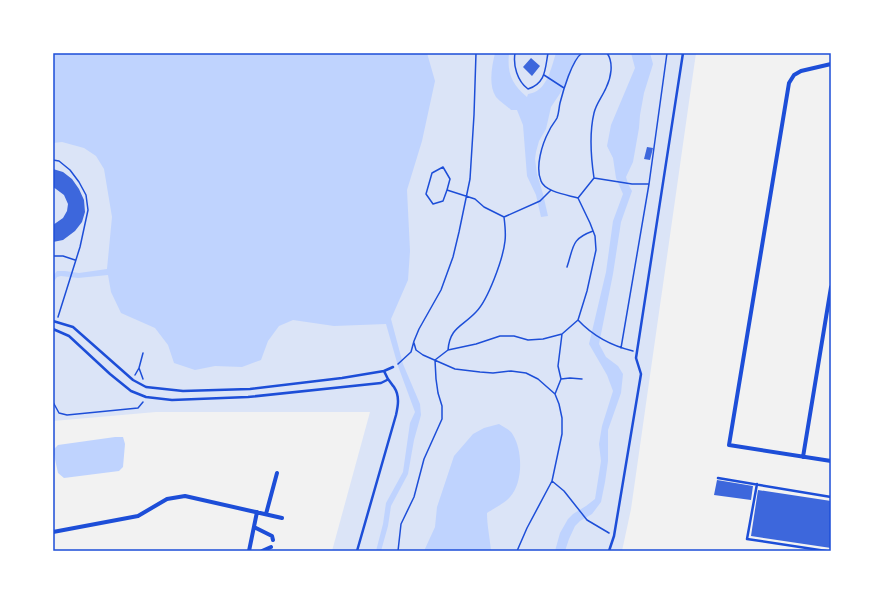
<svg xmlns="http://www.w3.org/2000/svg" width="884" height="604" font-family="'Fira Sans Condensed',sans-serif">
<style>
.green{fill:#dbe4f7}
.water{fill:#bfd3fe}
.building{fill:#3d67dc}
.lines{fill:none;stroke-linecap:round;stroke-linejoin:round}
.path{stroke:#1d4ed8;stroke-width:1.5}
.service{stroke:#1d4ed8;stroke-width:2.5}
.minor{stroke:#1d4ed8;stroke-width:4}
.neatline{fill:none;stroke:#1d4ed8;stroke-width:1.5}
</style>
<rect width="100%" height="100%" fill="#f2f2f2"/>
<!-- green -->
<path class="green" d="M53 53H696L631 509 622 551H332L370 412H156L53 421Z"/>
<!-- water -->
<path class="water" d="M53 53H427L435 81 422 141 407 190 410 251 408 280 391 319 403 364 420 404 421 415 414 440 408 474 391 506 388 526 381 551H376L383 524 386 503 403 472 410 423 415 412 398 366 386 324 334 326 293 320 279 326 268 341 261 360 242 367 215 366 195 370 174 363 168 345 155 328 121 313 111 292 108 275 78 278 61 276 57 277 53 283V276L57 271H65L79 273 107 269 112 217 104 169 96 156 84 148 62 142 53 143Z
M495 53H509C507 74 512 84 527 97L528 94C547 92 551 68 556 53H579L561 92 551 107 546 129 539 141 536 152 535 159 537 174 543 194 548 216 541 217 536 195 527 176 523 125 517 110H511C507 106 500 102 496 97 488 85 492 66 495 53Z
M631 53H650L653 64 644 93 640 115 639 128 633 162 626 177 628 184 632 191 621 222 613 274 599 344 606 357 618 366 623 374 621 393 608 430V461L605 482 601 502 592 514 580 521 575 526 569 539 565 551H555L560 533 568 519 573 514 586 506 595 499 601 461 599 444 602 426 613 391 607 375 589 344 606 272 613 221 623 194 616 178 613 158 607 146 611 125 635 68Z
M499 424C503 427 511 430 513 435 523 451 523 483 510 497 505 503 493 509 487 513 487 526 490 538 491 551H424L435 527 437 507 454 456 473 434 484 428Z
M115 437H123L125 444 123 467 119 471 64 478 58 473 53 450 58 445Z"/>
<!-- building -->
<path class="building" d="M531 58 540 66 532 76 523 67Z
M647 147 653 148 650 160 644 159Z
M53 169 63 172 72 179 79 189 84 200 85 212 82 222 75 231 63 240 53 242V225L63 218 67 211 68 204 64 195 56 189 53 187Z
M717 480 753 486 751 500 714 495Z
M758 490 831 501V548L751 536Z"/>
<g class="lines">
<!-- path -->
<path class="path" d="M515 53C513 65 517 81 528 89 546 83 545 69 548 53
M582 53C572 60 563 91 560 103 559 107 559 113 557 118 555 122 551 126 549 131 542 144 535 167 541 181 545 192 568 195 578 198L594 178C591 158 589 134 594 113 596 104 602 97 606 88 611 78 614 63 607 53
M544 75 564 88
M53 160 59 161 70 170 79 182 86 195 88 210 80 247 58 317
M594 178 632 184H649
M447 190 443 201 433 204 426 194 432 173 443 167 450 179 447 190 475 199 484 207 504 217 540 201 551 190
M53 202V207
M53 256H63L75 260
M567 267C574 246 571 239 593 231
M578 320C593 336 612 346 633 351
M414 343 416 350 423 355 455 369 480 372 493 373 511 371 526 373 538 379 555 394 559 404 562 418V434L552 481 527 528 517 551
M621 348 649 184 667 53
M448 350C450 327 462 327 476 312 488 300 503 259 505 241 506 233 505 225 504 217
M143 353 139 368 143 379
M398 364 411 352 414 341 419 329 441 290 453 257 459 232 470 179 474 115 476 53
M135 375 139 368
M561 379 570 378 582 379
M555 394 561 379 558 366 562 334
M53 402 59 413 67 415 138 408 143 402
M552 481 564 491 587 520 609 533
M398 551 401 524 414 497 424 459 442 419V406L438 393 436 379 435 360 448 350 476 344 500 336H514L528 340 543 339 562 334 578 320 587 291 596 250 595 236 590 223 578 198"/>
<!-- service -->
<path class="service" d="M53 321 73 327 133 380 146 387 183 391 250 389 342 378 384 371
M53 329 69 336 110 374 131 391 146 397 172 400 248 397 381 383 387 380
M718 478 831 497
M757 484 747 539 826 551
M357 551 396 415C398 406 400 396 394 387 389 381 387 379 384 371L393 367
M609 551 614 536 641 374 636 358 683 53"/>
<!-- minor -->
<path class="minor" d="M831 64 801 71 794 75 789 83 729 445 831 461
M803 457 831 287
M266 514 277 473
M254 527 272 536 273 540
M53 532 138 516 167 499 185 496 282 518
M249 551 257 512
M262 551 271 547"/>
</g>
<!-- border -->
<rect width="884" height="604" fill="none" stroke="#ffffff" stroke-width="108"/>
<rect x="54" y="54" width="776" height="496" class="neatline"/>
</svg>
